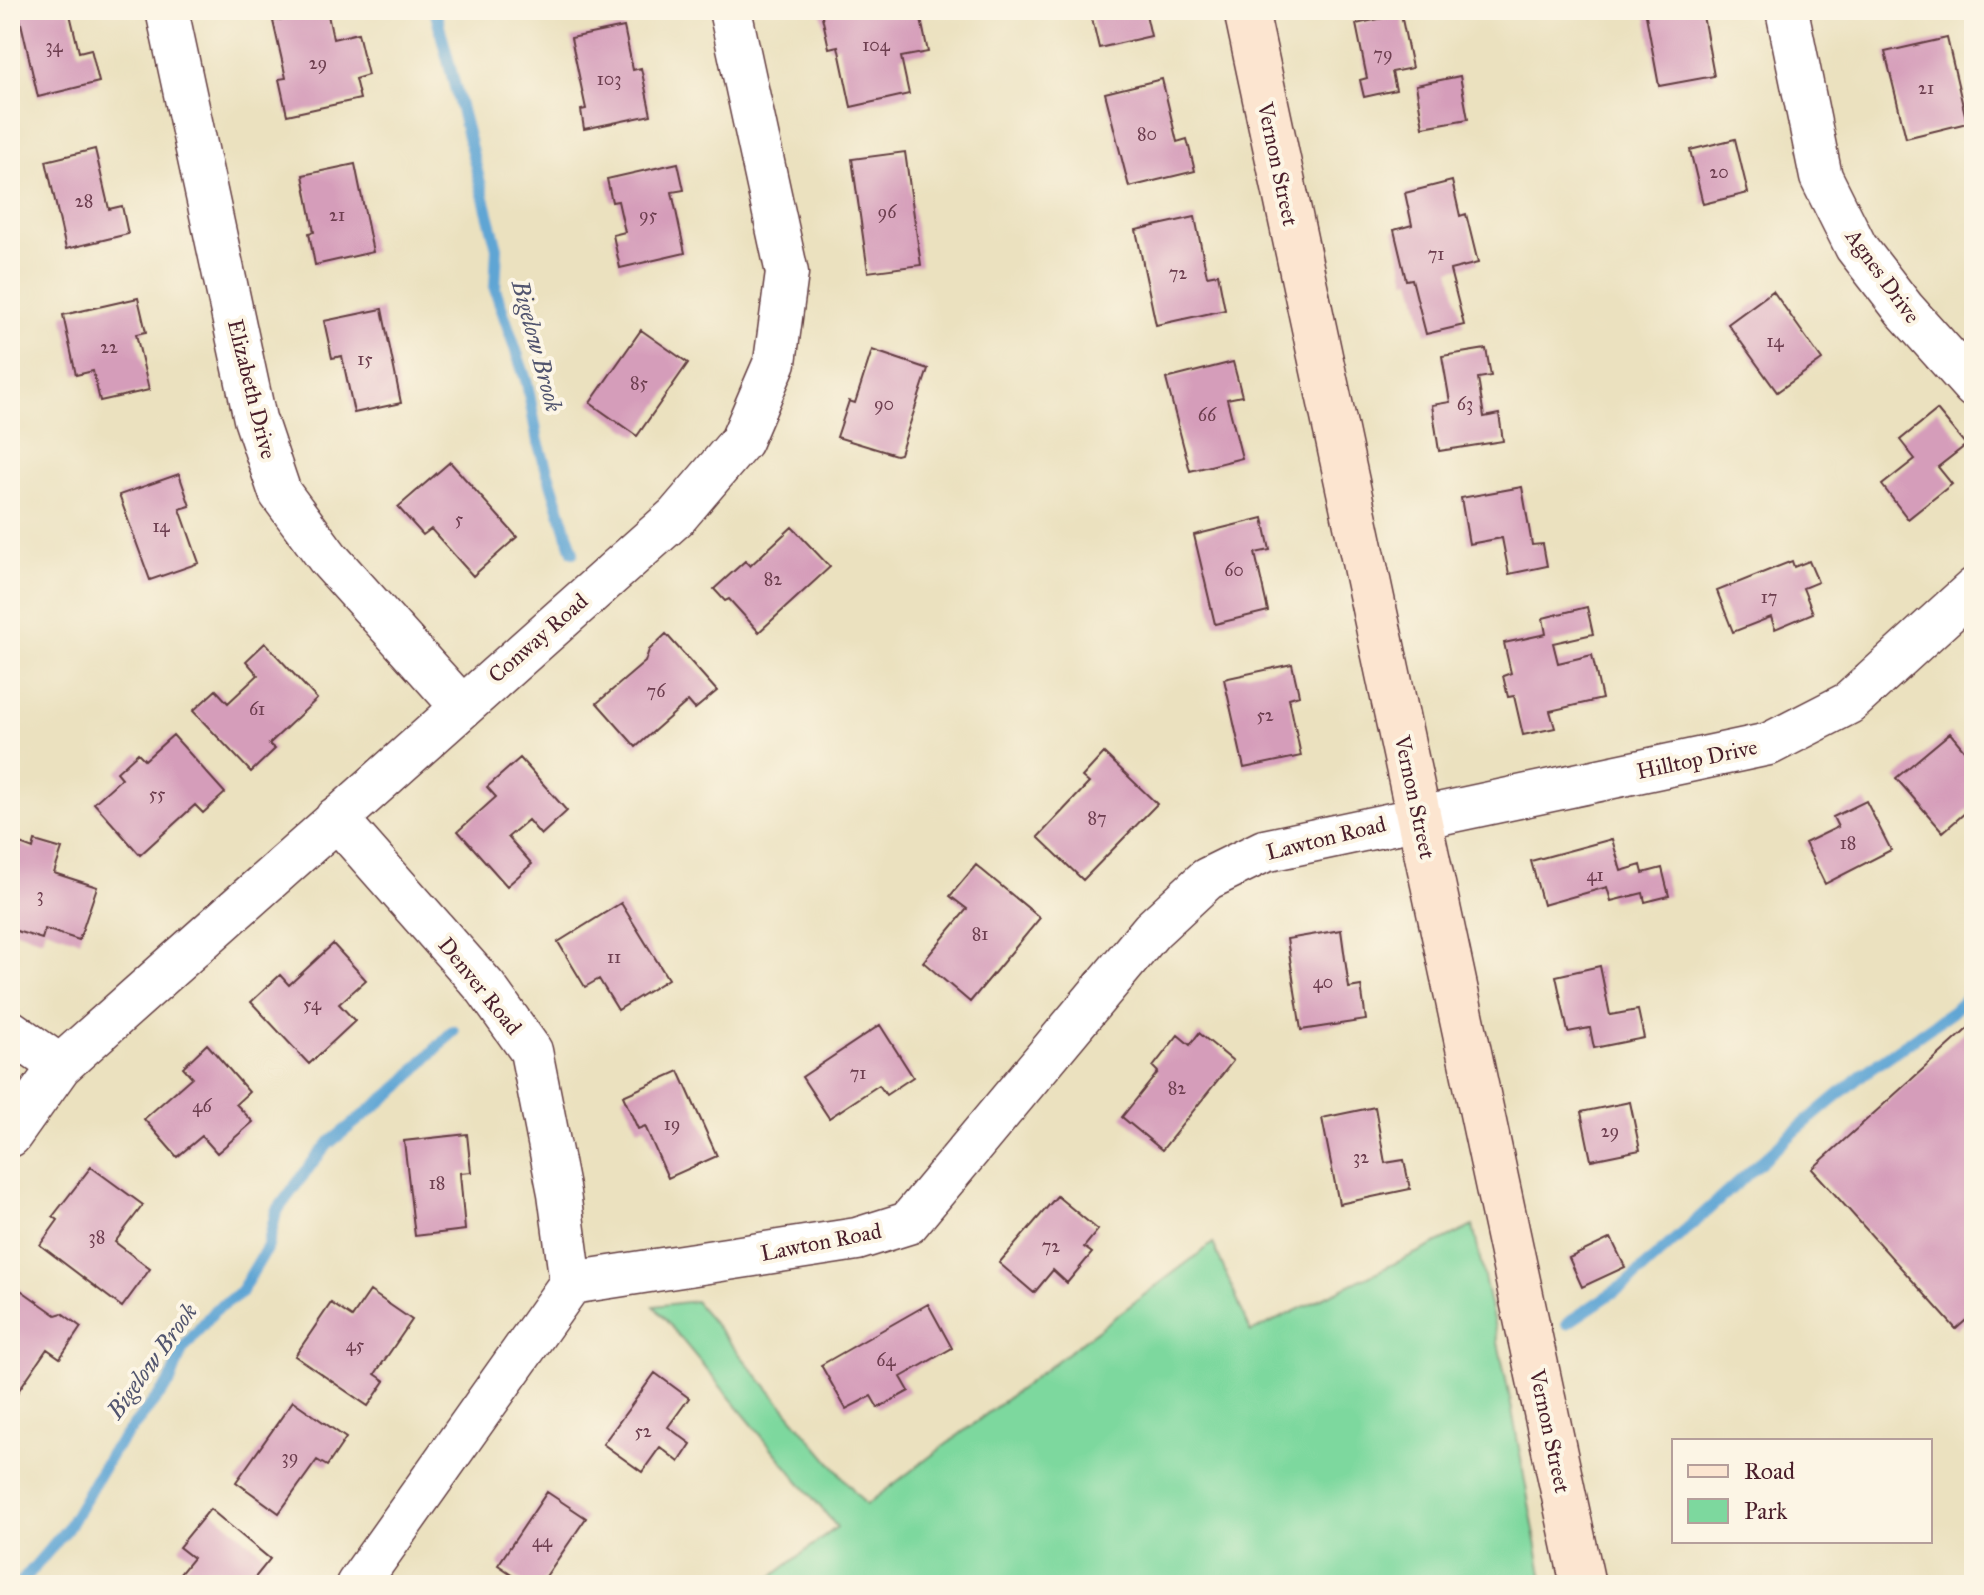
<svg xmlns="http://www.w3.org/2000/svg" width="1984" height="1595" font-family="'IM FELL Great Primer',serif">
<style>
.green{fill:#7dd89e;stroke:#647c64;stroke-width:2}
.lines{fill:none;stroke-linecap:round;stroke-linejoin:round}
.stream{stroke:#5ea5d4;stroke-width:12}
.building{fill:#d59dba}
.street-casing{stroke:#623c41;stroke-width:45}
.secondary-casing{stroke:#623c41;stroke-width:47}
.street{stroke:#fff;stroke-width:42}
.secondary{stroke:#fce5d0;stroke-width:44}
.labels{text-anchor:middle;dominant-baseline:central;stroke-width:8;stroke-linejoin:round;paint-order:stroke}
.number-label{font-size:18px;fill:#6d3e4f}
.street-label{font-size:22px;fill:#4a1f2b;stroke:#fcf5e5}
.water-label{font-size:24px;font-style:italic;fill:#52556f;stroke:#fcf5e5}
</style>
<rect width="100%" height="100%" fill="#fcf5e5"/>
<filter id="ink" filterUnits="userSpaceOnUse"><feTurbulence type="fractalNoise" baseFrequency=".0125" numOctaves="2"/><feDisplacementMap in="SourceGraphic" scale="16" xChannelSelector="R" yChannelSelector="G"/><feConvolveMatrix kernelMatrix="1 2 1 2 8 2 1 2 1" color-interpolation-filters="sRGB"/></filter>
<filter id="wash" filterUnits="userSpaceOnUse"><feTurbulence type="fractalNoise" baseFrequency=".006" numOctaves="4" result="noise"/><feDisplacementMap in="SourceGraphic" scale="32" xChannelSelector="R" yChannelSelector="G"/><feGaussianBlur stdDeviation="1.8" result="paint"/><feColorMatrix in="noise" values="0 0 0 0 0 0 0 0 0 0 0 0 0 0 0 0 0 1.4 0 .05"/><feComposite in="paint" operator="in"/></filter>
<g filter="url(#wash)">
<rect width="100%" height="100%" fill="#ebe1bf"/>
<!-- green -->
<path class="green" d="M1473 1226 1509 1394 1544 1585H761L837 1527 654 1306 695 1301 866 1505 1213 1243 1251 1332Z"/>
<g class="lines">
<!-- stream -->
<path class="stream" d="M435 10 497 248 495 289 527 383 538 442 573 552
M1567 1323 1627 1283 1794 1132 1863 1074 1952 1012 1974 991
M19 1585 67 1529 112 1452 170 1382 182 1350 215 1310 240 1293 268 1246 276 1212 313 1162 329 1143 399 1087 453 1031"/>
</g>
<g id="blocks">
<!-- building -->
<path class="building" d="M18 10H69L79 52 91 49 99 82 38 97Z
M327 10 333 39 358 33 368 75 355 79 360 99 287 115 279 79 286 78 273 21Z
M831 10H919L928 52 901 57 909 94 851 107 838 46 829 48 821 12Z
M1090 10H1145L1151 36 1099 48Z
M1645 10H1702L1714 76 1659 86Z
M1401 14 1412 68 1392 72 1396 90 1364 97 1360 80 1367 78 1356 24Z
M624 27 633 70 641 68 651 115 584 129 581 110 586 109 571 38Z
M1947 38 1967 123 1906 138 1885 52Z
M1460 76 1468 119 1423 127 1416 85Z
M1162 79 1177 142 1187 139 1195 171 1129 187 1105 93Z
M1735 139 1748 193 1703 204 1690 150Z
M95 149 109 209 122 206 128 234 66 249 46 161Z
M905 152 921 265 868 272 852 159Z
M678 163 684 190 672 192 685 253 620 268 613 235 625 232 618 201 612 202 607 179Z
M355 164 373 252 315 265 309 233 314 232 303 175Z
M1452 181 1460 216 1466 214 1478 263 1450 270 1464 325 1426 334 1412 279 1406 280 1394 230 1412 225 1405 193Z
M1195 217 1207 276 1218 274 1225 310 1156 325 1136 230Z
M1773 291 1822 360 1777 392 1728 324Z
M138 298 146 332 136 334 149 390 100 401 93 371 76 375 63 315Z
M382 309 401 403 354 413 342 356 332 358 324 321Z
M641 330 688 363 637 436 590 403Z
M1486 349 1491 376 1478 378 1484 417 1499 414 1503 441 1439 451 1432 405 1450 402 1442 356Z
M872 350 928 369 900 454 896 455 837 437 849 401 855 403Z
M1233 362 1242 396 1227 399 1242 458 1190 471 1166 379Z
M1937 410 1966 445 1938 467 1952 484 1908 519 1882 485 1915 459 1900 440Z
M450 462 517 537 473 576 431 529 423 535 398 507Z
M179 474 190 506 180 509 199 563 150 580 119 495Z
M1522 487 1532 545 1543 544 1547 566 1509 574 1502 538 1469 544 1461 498Z
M1263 518 1270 550 1255 553 1268 611 1215 624 1194 535Z
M792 527 830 567 759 632 729 599 725 601 714 589 745 561 750 566Z
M1792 561 1794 567 1809 561 1818 582 1803 588 1813 613 1775 629 1771 617 1733 632 1717 591Z
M1587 607 1593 634 1553 643 1558 663 1592 655 1602 699 1550 711 1555 728 1523 735 1514 696 1508 697 1503 676 1511 673 1504 643 1546 634 1543 618Z
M666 634 717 691 695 709 688 701 636 747 597 703 645 662 649 650Z
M265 643 317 699 269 744 275 749 251 772 193 711 216 690 228 703 258 675 246 661Z
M1292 664 1299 695 1289 698 1301 756 1244 768 1224 679Z
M1950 733 1974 762V805L1943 832 1896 778Z
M173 735 225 793 203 813 195 805 140 855 94 803 122 778 117 772 138 753 145 760Z
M1104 753 1157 804 1083 880 1038 837 1089 783 1082 777Z
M520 758 567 811 541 835 528 820 508 837 532 864 507 886 458 831 496 797 487 787Z
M1866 801 1891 850 1825 884 1805 843 1838 827 1833 817Z
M1612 839 1621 871 1641 865 1643 873 1662 868 1669 896 1645 902 1643 893 1611 901 1607 887 1543 905 1531 861Z
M12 841 33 849 35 841 62 849 54 873 97 887 79 940 45 929 42 939 10 929Z
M976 865 1040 918 970 1002 923 962 967 909 950 896Z
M621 903 668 979 618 1010 599 979 585 987 558 942Z
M1341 930 1349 988 1361 986 1366 1020 1301 1030 1287 939Z
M333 944 366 980 339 1004 355 1021 309 1064 251 1002 280 975 289 985Z
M1600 966 1610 1015 1638 1010 1644 1038 1594 1048 1590 1028 1568 1032 1556 976Z
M1974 1023V1313L1956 1329 1812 1169Z
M880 1025 913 1077 886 1095 879 1085 829 1118 802 1077Z
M1199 1033 1233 1061 1162 1150 1122 1117 1158 1072 1153 1067 1178 1035 1190 1045Z
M207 1044 249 1092 236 1104 253 1122 217 1153 202 1136 177 1157 144 1119 192 1077 183 1067Z
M679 1071 717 1156 668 1178 645 1126 638 1129 623 1096Z
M1630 1102 1640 1150 1591 1160 1581 1112Z
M1375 1107 1385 1163 1404 1160 1410 1189 1339 1204 1322 1118Z
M467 1134 471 1172 460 1173 465 1230 415 1236 404 1141Z
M91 1167 143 1205 115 1242 150 1269 122 1307 40 1245 58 1220 53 1216Z
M1057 1196 1098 1230 1084 1247 1092 1253 1067 1283 1053 1270 1034 1293 999 1263Z
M1611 1238 1625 1267 1582 1287 1569 1258Z
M15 1286 56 1315 62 1313 81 1327 60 1358 47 1349 10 1403V1290Z
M370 1291 412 1320 375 1374 385 1381 368 1406 295 1356 331 1303 352 1317Z
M928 1304 952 1348 901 1377 909 1391 878 1408 871 1396 846 1409 821 1365Z
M655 1373 689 1398 668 1427 691 1444 679 1462 660 1447 642 1472 603 1444Z
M293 1401 346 1438 327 1466 317 1460 279 1513 236 1482Z
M547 1492 586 1518 540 1585H528L498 1565Z
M210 1509 270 1559 249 1585 243 1580 239 1585H171L193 1558 179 1547Z"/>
</g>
</g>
<g filter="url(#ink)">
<use href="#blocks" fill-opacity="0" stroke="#623c41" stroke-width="2"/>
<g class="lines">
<!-- street casing -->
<g class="street-casing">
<path id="street" d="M167 10 255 419 280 493 328 558 461 706
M1787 10 1821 177 1856 247 1904 309 1974 387
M336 818 486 988 531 1051 559 1193 571 1283
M10 1031 60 1066
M10 1136 60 1066 677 516 741 441 775 362 787 273 730 10
M357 1585 571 1283 857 1239 908 1223 1152 930 1207 879 1264 851 1769 744 1849 703 1974 589"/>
</g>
<!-- secondary casing -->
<g class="secondary-casing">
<path id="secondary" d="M1246 10 1583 1585"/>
</g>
<!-- street -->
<use href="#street" class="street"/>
<!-- secondary -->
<use href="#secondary" class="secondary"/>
</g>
</g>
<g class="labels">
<!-- number labels -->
<g class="number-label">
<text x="876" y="45">104</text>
<text x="54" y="46">34</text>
<text x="1383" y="54">79</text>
<text x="318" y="63">29</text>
<text x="609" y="79">103</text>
<text x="1926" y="88">21</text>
<text x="1147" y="134">80</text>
<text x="1719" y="172">20</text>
<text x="84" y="201">28</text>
<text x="887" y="212">96</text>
<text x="337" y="215">21</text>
<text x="648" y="215">95</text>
<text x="1436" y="254">71</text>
<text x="1178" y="273">72</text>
<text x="1775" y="341">14</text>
<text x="109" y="347">22</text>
<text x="365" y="359">15</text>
<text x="639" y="383">85</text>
<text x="884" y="404">90</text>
<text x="1465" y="404">63</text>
<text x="1207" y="415">66</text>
<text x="459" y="519">5</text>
<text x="161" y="526">14</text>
<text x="1234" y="570">60</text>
<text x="773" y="579">82</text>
<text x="1769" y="597">17</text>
<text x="656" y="691">76</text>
<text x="257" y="709">61</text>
<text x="1265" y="715">52</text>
<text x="157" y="794">55</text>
<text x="1097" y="818">87</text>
<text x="1848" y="843">18</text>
<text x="1595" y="875">41</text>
<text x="40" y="895">3</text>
<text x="980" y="934">81</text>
<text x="614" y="957">11</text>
<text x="1323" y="982">40</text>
<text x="312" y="1004">54</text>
<text x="858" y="1073">71</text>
<text x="1177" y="1088">82</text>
<text x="202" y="1106">46</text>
<text x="672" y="1124">19</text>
<text x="1610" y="1131">29</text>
<text x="1361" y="1157">32</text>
<text x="437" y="1183">18</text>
<text x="97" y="1237">38</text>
<text x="1051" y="1246">72</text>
<text x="355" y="1345">45</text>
<text x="886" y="1360">64</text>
<text x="643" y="1431">52</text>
<text x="290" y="1457">39</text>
<text x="542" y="1541">44</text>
</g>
<!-- street labels -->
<g class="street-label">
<text transform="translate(1278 164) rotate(78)">Vernon Street</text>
<text transform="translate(1883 276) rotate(54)">Agnes Drive</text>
<text transform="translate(252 389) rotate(76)">Elizabeth Drive</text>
<text transform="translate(538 638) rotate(-41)">Conway Road</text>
<text transform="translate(1697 759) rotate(-12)">Hilltop Drive</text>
<text transform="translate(1415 797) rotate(78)">Vernon Street</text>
<text transform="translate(1326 838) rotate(-14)">Lawton Road</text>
<text transform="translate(480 986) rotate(51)">Denver Road</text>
<text transform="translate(821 1242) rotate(-11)">Lawton Road</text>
<text transform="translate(1550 1431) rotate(78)">Vernon Street</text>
</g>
<!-- water labels -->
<g class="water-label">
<text transform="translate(537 346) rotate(75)">Bigelow Brook</text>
<text transform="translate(152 1361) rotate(-54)">Bigelow Brook</text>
</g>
</g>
<!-- margin -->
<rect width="1984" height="1595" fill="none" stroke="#fcf5e5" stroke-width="40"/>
<!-- legend -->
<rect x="1672" y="1439" width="260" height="104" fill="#fcf5e5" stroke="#b59f9b" stroke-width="2"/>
<rect x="1688" y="1465" width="40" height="12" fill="#fce5d0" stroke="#b59f9b" stroke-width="2"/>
<text x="1744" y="1479" font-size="24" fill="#4a1f2b">Road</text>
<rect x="1688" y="1499" width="40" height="24" fill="#7dd89e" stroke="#b59f9b" stroke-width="2"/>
<text x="1744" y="1519" font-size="24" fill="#4a1f2b">Park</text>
</svg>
